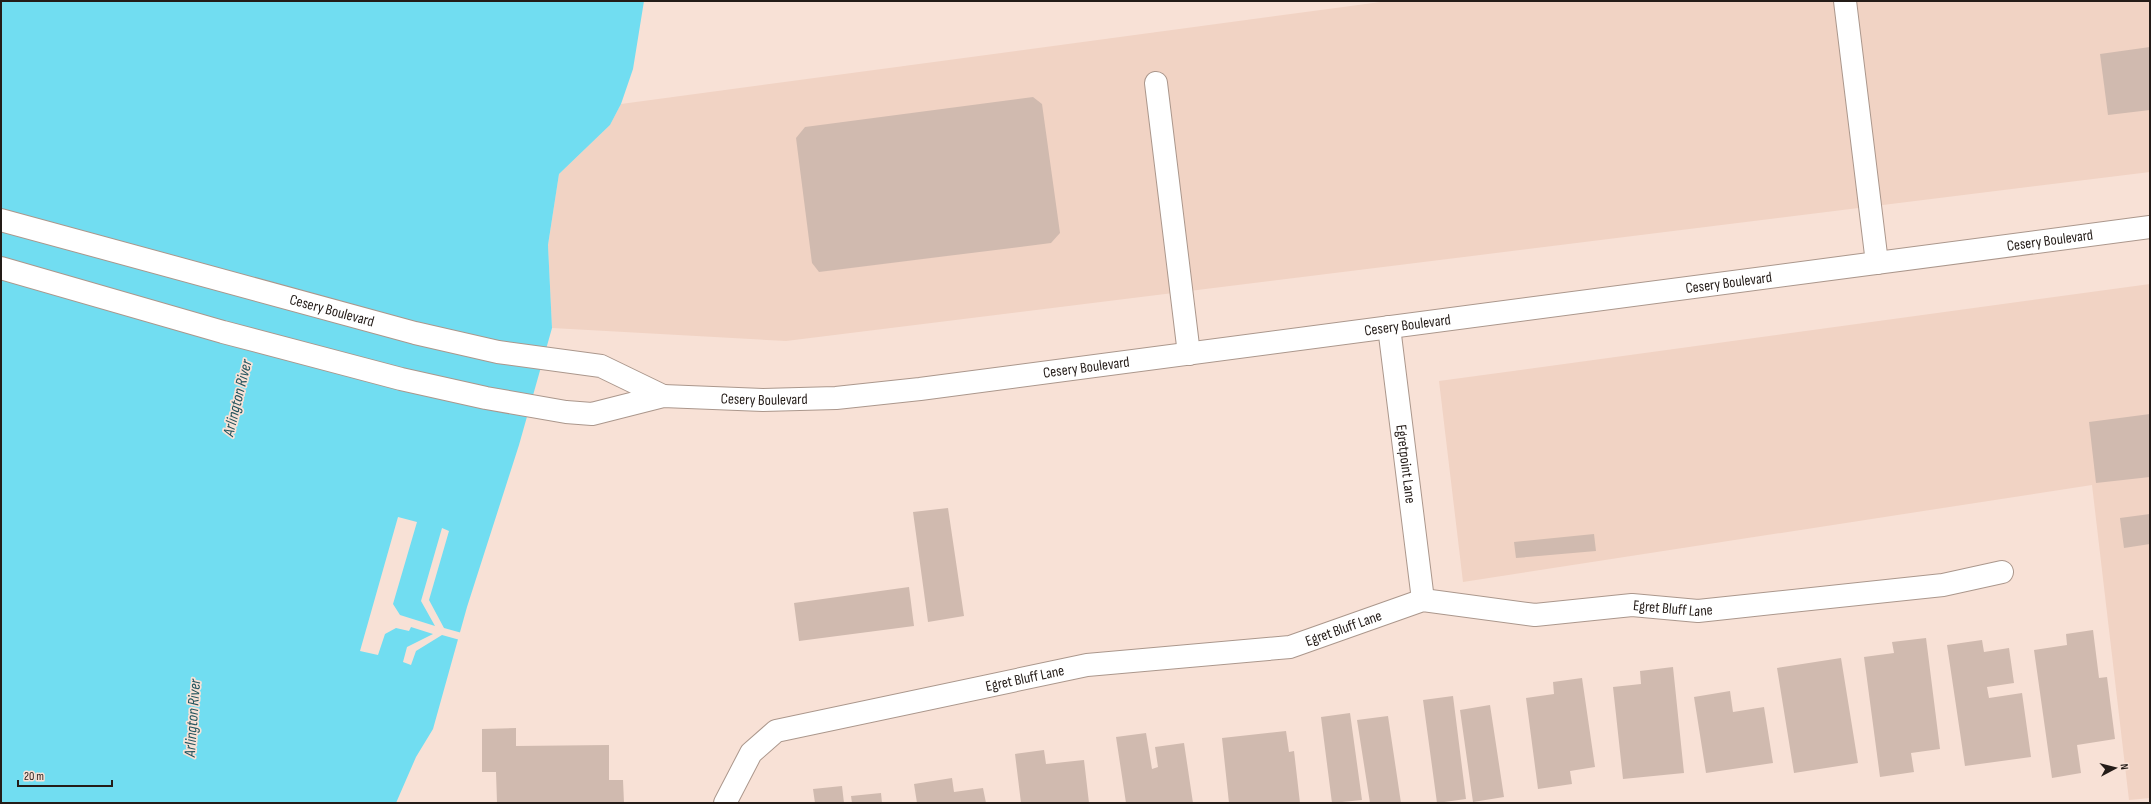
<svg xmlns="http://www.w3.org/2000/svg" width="2151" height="804" font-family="'Sofia Sans Condensed',sans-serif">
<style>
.built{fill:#f1d3c4}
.water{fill:#71ddf1}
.pier{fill:#f8e1d6}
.building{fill:#d0baaf}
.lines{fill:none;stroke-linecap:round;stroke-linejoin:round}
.minor-casing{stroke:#ab978c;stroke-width:24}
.major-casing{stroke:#ab978c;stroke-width:24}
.minor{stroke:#fff;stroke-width:22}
.major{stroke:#fff;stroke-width:22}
.labels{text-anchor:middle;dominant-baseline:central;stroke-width:3.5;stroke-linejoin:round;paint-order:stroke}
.street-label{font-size:15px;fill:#241c18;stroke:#f8e1d6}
.water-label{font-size:16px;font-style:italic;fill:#24545d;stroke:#f8e1d6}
</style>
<rect width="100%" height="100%" fill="#f8e1d6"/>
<!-- built -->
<path class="built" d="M1388 1H2150V172L786 341 552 328 548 245 559 174 610 125 621 104Z
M2150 284V798L2129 800 2092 485 1463 582 1439 381Z"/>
<!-- water -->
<path class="water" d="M1 1H644L633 69 621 104 610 125 559 174 548 245 552 328 519 445 467 607 433 729 416 757 396 803H1Z"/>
<!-- pier -->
<path class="pier" d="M398 517 417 522 393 604 400 615 435 626 421 601 442 528 449 531 429 600 444 628 462 633 460 640 442 635 416 651 411 665 403 662 407 647 433 634 411 627 409 631 396 628 385 634 378 655 360 651Z"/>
<!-- building -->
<path class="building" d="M2150 47V110L2108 115 2100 54Z
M1033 97 1042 104 1060 233 1051 243 819 272 812 263 796 138 805 127Z
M2150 414V477L2096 483 2089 422Z
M948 508 964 616 928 622 913 512Z
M2150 514V544L2124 548 2120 518Z
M1594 534 1596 551 1516 558 1514 542Z
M909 587 914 626 799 641 794 603Z
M2093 630 2099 678 2107 677 2115 739 2077 745 2081 773 2052 778 2034 650 2067 645 2066 634Z
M1926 638 1940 749 1911 753 1914 772 1880 777 1864 657 1894 653 1892 642Z
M1982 640 1984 652 2009 648 2014 683 1987 687 1989 698 2022 693 2031 757 1965 766 1947 645Z
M1841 658 1858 763 1794 773 1777 668Z
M1673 667 1684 773 1623 779 1613 687 1641 684 1640 671Z
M1582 678 1595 767 1570 771 1572 784 1538 789 1526 698 1554 694 1553 682Z
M1730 691 1733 712 1764 707 1773 763 1706 773 1694 697Z
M1453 696 1466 799 1437 803 1423 700Z
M1490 705 1504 797 1473 802 1460 710Z
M1350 713 1362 800 1332 803 1321 717Z
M1388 716 1401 803H1370L1357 720Z
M516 728V746L609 745V780H623L624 803H497L496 772H482V729Z
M1286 731 1289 752 1294 751 1300 803H1229L1222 738Z
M1146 733 1152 769 1158 767 1155 747 1184 743 1193 803H1126L1116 737Z
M1044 750 1046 764 1084 760 1089 803H1021L1015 754Z
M952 778 954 792 983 788 986 803H917L914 784Z
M842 786 844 803H815L813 789Z
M881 793 882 803H852L851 796Z"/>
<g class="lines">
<!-- minor casing -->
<g class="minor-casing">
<g id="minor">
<path d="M1845 1 1877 263"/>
<path d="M1156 83 1189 354"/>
<path id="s1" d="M1389 327 1423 600"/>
<path id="s2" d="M725 803 751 753 776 731 1087 665 1290 647 1423 600 1535 615 1632 605 1698 611 1943 585 2002 572"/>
</g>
</g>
<!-- major casing -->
<g class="major-casing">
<g id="major">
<path id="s3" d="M1 220 415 333 498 352 601 366 663 396"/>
<path id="s4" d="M1 268 223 332 401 379 486 398 566 412 592 414 663 396 763 400 836 398 920 389 2150 227"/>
</g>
</g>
<!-- minor -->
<use href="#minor" class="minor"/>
<!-- major -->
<use href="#major" class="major"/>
</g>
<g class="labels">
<!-- street labels -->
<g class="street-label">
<text stroke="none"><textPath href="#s4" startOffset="2080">Cesery Boulevard</textPath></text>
<text stroke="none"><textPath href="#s4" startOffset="1756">Cesery Boulevard</textPath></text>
<text stroke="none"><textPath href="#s3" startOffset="343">Cesery Boulevard</textPath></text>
<text stroke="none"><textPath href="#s4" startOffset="1432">Cesery Boulevard</textPath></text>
<text stroke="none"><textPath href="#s4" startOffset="1108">Cesery Boulevard</textPath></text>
<text stroke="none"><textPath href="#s4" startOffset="784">Cesery Boulevard</textPath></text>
<text stroke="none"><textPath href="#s1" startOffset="138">Egretpoint Lane</textPath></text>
<text stroke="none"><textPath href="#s2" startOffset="1004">Egret Bluff Lane</textPath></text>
<text stroke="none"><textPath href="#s2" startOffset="668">Egret Bluff Lane</textPath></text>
<text stroke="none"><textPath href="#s2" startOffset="344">Egret Bluff Lane</textPath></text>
</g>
<!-- water labels -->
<g class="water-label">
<text transform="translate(238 398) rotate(-76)">Arlington River</text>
<text transform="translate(193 718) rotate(-86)">Arlington River</text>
</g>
</g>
<!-- border -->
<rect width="2151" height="804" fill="none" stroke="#241c18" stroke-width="4"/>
<!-- north arrow -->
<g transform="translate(2115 768) rotate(83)" stroke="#f8e1d6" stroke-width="3" paint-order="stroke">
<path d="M0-3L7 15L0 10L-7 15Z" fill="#241c18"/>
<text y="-6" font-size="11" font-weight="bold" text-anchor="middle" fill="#241c18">N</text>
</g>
<!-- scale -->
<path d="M18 780v6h94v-6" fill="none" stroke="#241c18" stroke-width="2"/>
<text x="24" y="780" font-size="12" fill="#241c18" stroke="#f8e1d6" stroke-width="3" paint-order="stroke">20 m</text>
</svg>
